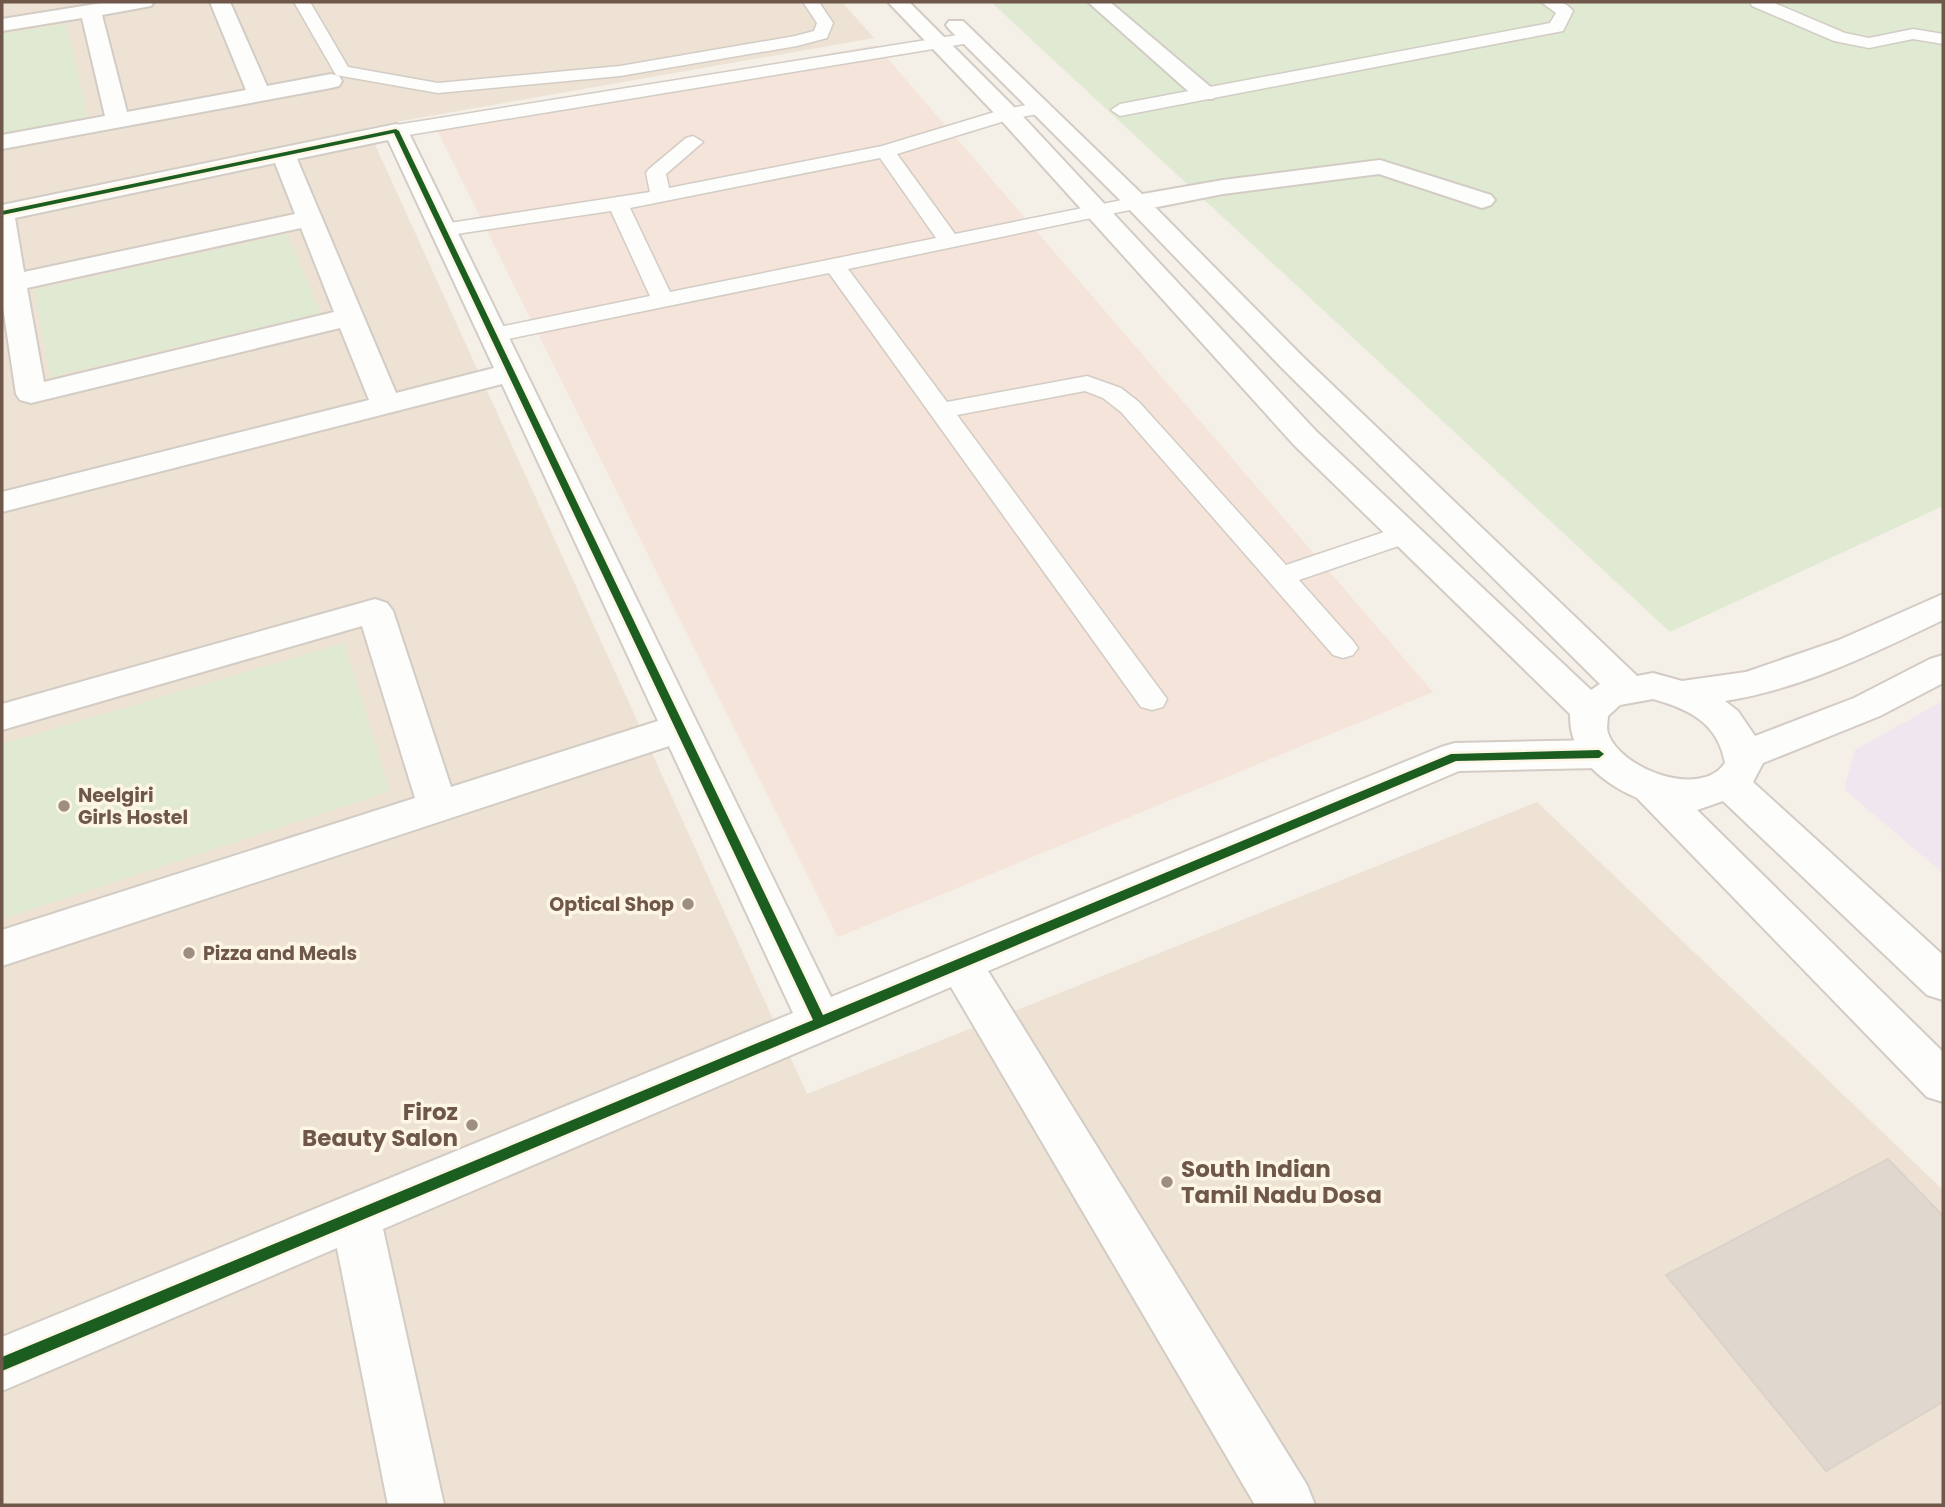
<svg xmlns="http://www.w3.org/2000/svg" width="1945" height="1507" font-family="Poppins,sans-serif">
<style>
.residential{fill:#ede2d4}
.commercial{fill:#f4e4da}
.education{fill:#f0e6ef}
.green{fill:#e0ead2}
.building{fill:#e0d7cf;stroke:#dcd2c9;stroke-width:2}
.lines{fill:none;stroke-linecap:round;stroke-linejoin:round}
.lane-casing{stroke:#d3ccc5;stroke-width:3}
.street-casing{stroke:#d3ccc5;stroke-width:4}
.secondary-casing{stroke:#d3cbc4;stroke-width:4}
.lane{fill:#fdfdfb;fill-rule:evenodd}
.street{fill:#fdfdfb;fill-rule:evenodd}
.secondary{fill:#fdfdfb;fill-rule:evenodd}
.cycleway-casing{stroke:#fdf5e6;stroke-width:5}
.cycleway{fill:#1b5e20;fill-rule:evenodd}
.poi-dot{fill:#9e8d81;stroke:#fdf5e6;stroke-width:2.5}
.labels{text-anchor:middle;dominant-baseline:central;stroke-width:7;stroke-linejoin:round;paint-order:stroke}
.poi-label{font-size:19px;font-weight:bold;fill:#6f584a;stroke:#fdf5e6;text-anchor:start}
.near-poi-label{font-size:23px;font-weight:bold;fill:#6f584a;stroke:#fdf5e6;text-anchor:end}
</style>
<rect width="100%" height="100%" fill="#f4efe7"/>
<!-- residential -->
<path class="residential" d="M2 2H842L874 38 367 127 807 1094 1537 802 1943 1190V1505H2Z"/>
<!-- commercial -->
<path class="commercial" d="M876 45 1433 692 838 937 434 124Z"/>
<!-- education -->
<path class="education" d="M1943 701V873L1844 789 1855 750Z"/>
<!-- green -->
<path class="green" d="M991 2H1943V506L1670 632Z
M66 24 88 118 2 134V34Z
M287 234 321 313 50 377 34 290Z
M344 643 390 791 2 919V744Z"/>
<!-- building -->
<path class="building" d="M1888 1159 1943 1216V1402L1826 1471 1666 1275Z"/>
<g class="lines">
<!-- lane casing -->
<g class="lane-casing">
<path id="lane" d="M294 2H310L348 67 438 83 620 66 795 36 814 31 817 23 803 2H819L833 23 827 38 797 46 620 76 438 93 336 75Z
M1541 2C1553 1 1565 0 1573 11L1563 31 1120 116 1111 110 1120 104 1550 23 1556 13Z
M1750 2H1772L1845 33 1869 38 1913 29 1943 34V44L1913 39 1869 48 1834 41 1752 6Z
M970 33 979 38 976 42 396 137 386 131 396 125Z
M1042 102 1049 104 1051 108 1049 112 1011 119 897 154 955 234 1137 197 1144 199 1147 203 1144 207 848 269 947 402 1087 376 1121 388 1139 402 1286 565 1396 528 1406 525 1416 528 1420 534 1416 540 1299 580 1353 641 1358 648 1353 655 1343 658 1333 655 1121 412 1103 398 1085 391 957 415 1167 699 1163 707 1152 710 1141 707 829 273 493 342 485 340 481 335 485 330 650 296 611 211 443 236 436 234 432 230 436 226 443 224 650 192 646 173 649 169 686 138 693 136 703 142 666 174 669 188 882 146 1001 110ZM880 158 936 238 670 292 630 208Z"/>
</g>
<!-- street casing -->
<g class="street-casing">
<path id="street" d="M108 2H154L151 6 102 15 127 112 246 90 210 2H230L267 86 331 74 339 76 342 81 339 86 331 88 2 149V135L105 116 82 18 2 31V19Z
M1088 2H1110L1213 89 1216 94 1213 99H1197Z
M396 124 404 126 408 131 831 997 1441 747 1455 743 1599 740 1613 744 1618 754 1613 764 1599 768 1459 771 988 971 1307 1485 1315 1505H1255L951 987 383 1229 444 1505H388L337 1248 2 1391V1337L793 1013 669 746 2 966V930L415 798 362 626 2 730V704L375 599 387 603 393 611 451 787 658 721 502 384 2 512V492L369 400 340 328 31 403 20 400 16 394 2 300V205ZM388 140 494 368 396 393 297 159ZM275 163 295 214 24 272 15 218ZM301 228 334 312 44 382 27 288Z
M1380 160 1491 195 1495 200 1491 205 1482 208 1379 174 1223 194 1137 211 1128 208 1124 203 1128 198 1137 195 1223 180Z"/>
</g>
<!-- secondary casing -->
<g class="secondary-casing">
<path id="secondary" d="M888 2H909L1016 109 1316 431 1591 690 1600 684 1282 368 1128 208 949 29 946 25 949 21H963L1146 198 1302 356 1637 676 1653 673 1682 681 1746 672 1839 640 1943 594V620C1874 653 1802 689 1725 701L1738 711 1755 736 1854 698 1930 659 1943 655V683L1880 716 1763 763 1753 782 1943 955V1000L1927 995 1723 801 1697 810 1943 1052V1102L1927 1097 1637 798C1601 782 1569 756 1570 714L1294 445 1000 119ZM1653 699C1689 709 1718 723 1725 763 1700 800 1619 768 1608 733 1606 728 1608 721 1608 716L1620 705Z"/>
</g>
<!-- lane -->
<use href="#lane" class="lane"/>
<!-- street -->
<use href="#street" class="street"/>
<!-- secondary -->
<use href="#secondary" class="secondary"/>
<!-- cycleway casing -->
<g class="cycleway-casing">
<path id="cycleway" d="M396 129 399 131 823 1015 1451 754 1599 750 1604 754 1599 758 1456 761 2 1371V1357L813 1020 394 133 2 215V211Z"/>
</g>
<!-- cycleway -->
<use href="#cycleway" class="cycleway"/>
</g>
<!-- markers -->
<g class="poi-dot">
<circle cx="64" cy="806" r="7"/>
<circle cx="688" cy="904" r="7"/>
<circle cx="189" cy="953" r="7"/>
<circle cx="472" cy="1125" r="7"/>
<circle cx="1167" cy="1182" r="7"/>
</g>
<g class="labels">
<!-- poi labels -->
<g class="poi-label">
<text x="78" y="795">Neelgiri<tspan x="78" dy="22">Girls Hostel</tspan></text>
<text x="674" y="904" text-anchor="end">Optical Shop</text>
<text x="203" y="953">Pizza and Meals</text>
</g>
<!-- near-poi labels -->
<g class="near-poi-label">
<text x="458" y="1112">Firoz<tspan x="458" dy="26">Beauty Salon</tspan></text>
<text x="1181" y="1169" text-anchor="start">South Indian<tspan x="1181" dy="26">Tamil Nadu Dosa</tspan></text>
</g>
</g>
<!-- border -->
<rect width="1945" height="1507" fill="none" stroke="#6f584a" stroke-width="7"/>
</svg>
